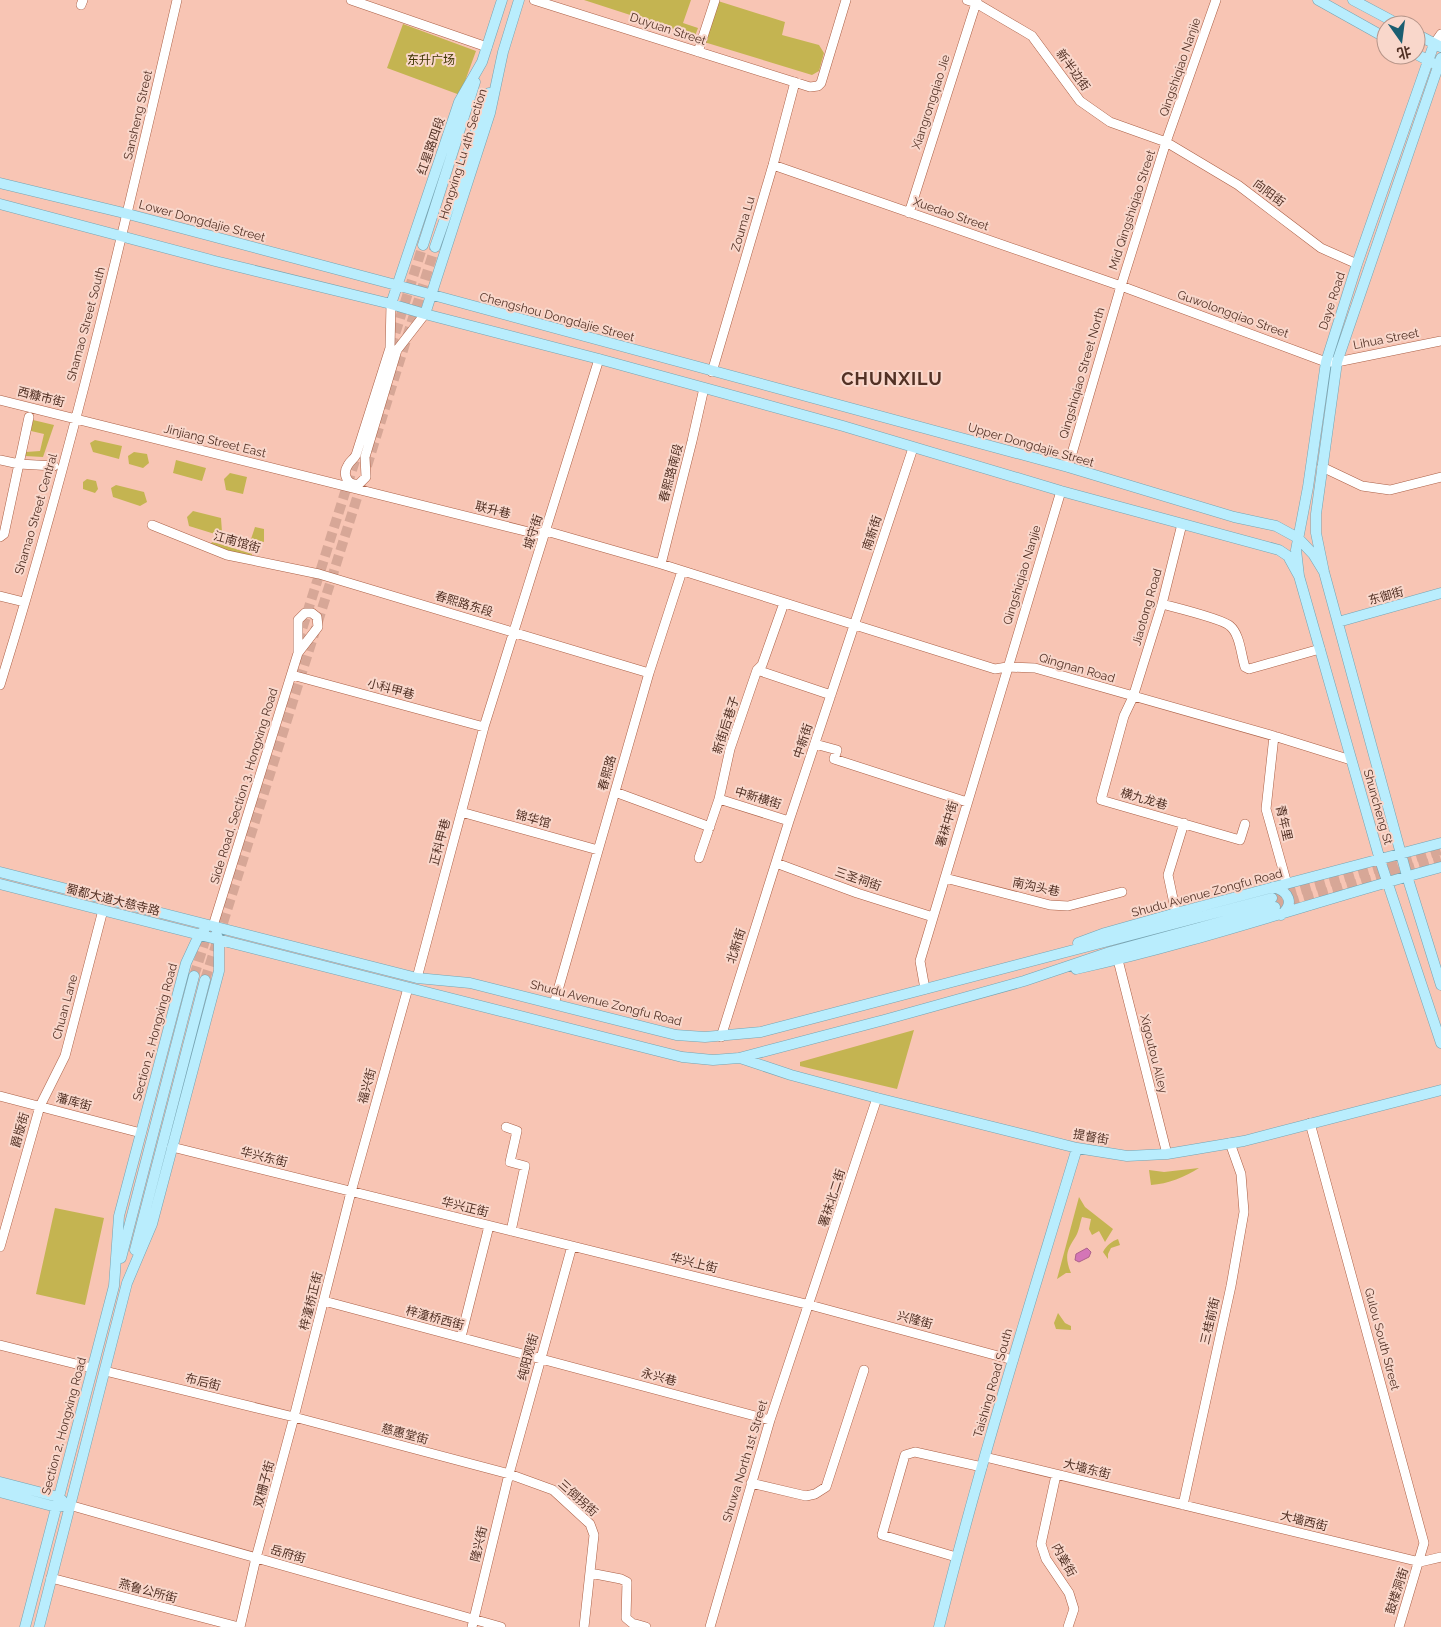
<svg xmlns="http://www.w3.org/2000/svg" width="1441" height="1627" font-family="Raleway,'Noto Sans SC',sans-serif">
<style>
.green{fill:#c4b451}
.water{fill:#d475b7;stroke:#ad618b}
.lines{fill:none;stroke-linecap:round;stroke-linejoin:round}
.major-tunnel{stroke:#d7a797;stroke-width:10;stroke-dasharray:10 5;stroke-linecap:butt}
.minor-casing{stroke:#aa5f45;stroke-width:10}
.major-casing{stroke:#76a3b1;stroke-width:11}
.minor{stroke:#fff;stroke-width:9}
.major{stroke:#b9edfd;stroke-width:10}
.labels{text-anchor:middle;dominant-baseline:central;stroke-width:4;stroke-linejoin:round;paint-order:stroke}
.street-label{font-size:12px;fill:#523125;stroke:#f9d7cb}
.park-label{font-size:12px;fill:#3e3600;stroke:#f9d7cb}
.district-label{font-size:18px;font-weight:bold;letter-spacing:1px;fill:#523125;stroke:#f9d7cb}
</style>
<rect width="100%" height="100%" fill="#f8c5b4"/>
<!-- green -->
<path class="green" d="M584 0H691L683 23 698 28 695 36Z
M718 1 785 22 782 35 819 45 824 53 819 71 812 75 704 42Z
M403 24 476 51 460 95 387 68Z
M33 420 54 425 43 457 25 456 26 452 40 451 44 434 31 431Z
M95 440 122 446 119 459 93 452 90 443Z
M134 452 147 454 149 463 143 468 129 464 128 456Z
M176 460 206 468 202 481 173 473Z
M230 473 247 477 243 494 226 490 224 479Z
M87 479 96 481 98 489 95 493 83 489V482Z
M116 485 144 492 147 502 140 506 113 497 111 488Z
M193 511 221 518 222 532 218 535 189 526 187 517Z
M255 527 264 529V542L251 539Z
M213 542 252 554V557L250 558 212 546 211 543Z
M914 1030 897 1089 800 1066V1062Z
M1199 1168C1185 1177 1168 1184 1151 1185L1149 1170 1164 1172Z
M1079 1197 1085 1207 1113 1229 1105 1242 1099 1231 1092 1235 1089 1229 1091 1219 1082 1217C1080 1223 1079 1231 1076 1236 1067 1250 1064 1256 1071 1273H1066L1057 1279Z
M55 1208 104 1218 85 1305 36 1294Z
M1118 1239 1120 1245 1111 1248 1108 1254V1259L1103 1252C1106 1246 1112 1241 1118 1239Z
M1058 1313 1065 1323 1071 1326V1330L1056 1329 1054 1323Z"/>
<!-- water -->
<path class="water" d="M1087 1248 1091 1252 1089 1257 1079 1262 1075 1260 1076 1254Z"/>
<g class="lines">
<!-- major-tunnel -->
<path class="major-tunnel" d="M391 347 423 245
M367 466 435 247
M298 642 358 451
M1272 898 1441 850
M1275 907 1441 860
M194 976 209 928
M205 980 362 482"/>
<!-- minor casing -->
<g class="minor-casing">
<path id="minor" d="M351 0 487 47
M534 0 810 87 818 86 821 83 846 0
M967 0 976 3 1032 36 1080 101 1110 122 1166 142 1238 185 1321 248 1357 264
M81 5 83 0
M1434 44 1441 34
M698 52 715 0
M773 165 1121 286 1326 362H1337L1441 341
M909 213 977 0
M391 304 390 348 356 455C354 459 350 461 348 465 342 474 347 486 359 484L366 477 365 457 397 350 425 314
M712 372 773 165 795 82
M0 400 537 534 546 531 661 564 995 669 1007 667 1035 668 1274 736 1351 760
M0 460 19 464 54 466
M1068 467 1121 286 1166 142 1216 0
M1322 467 1362 486 1390 490 1441 477
M1182 524 1162 604 1133 697 1124 716 1101 800 1240 840 1245 824
M152 525 227 555 319 574 649 673
M0 537 4 534 29 417
M661 564 692 441 704 388
M0 596 24 602
M1162 604C1173 607 1223 619 1230 626 1240 634 1241 655 1245 667L1249 669 1320 649
M757 670 831 695
M292 675 484 727
M0 685C70 460 124 230 177 0
M1274 736 1266 809 1287 884
M815 744 837 750 834 759 967 802
M615 792 710 827
M719 799 789 821
M461 812 598 850
M699 858 719 799 730 749 757 670 762 665 784 603
M776 863 857 893 933 917
M945 878 1050 905 1068 906 1122 892
M1176 913 1168 875 1184 823
M213 926 298 653V620L305 613H312L317 617 318 627 298 653
M1118 960 1167 1154
M417 978 484 727 599 359
M925 989 920 961 1061 491
M554 1004 649 673 682 571
M721 1037 789 821 913 448
M0 1096 141 1133
M1310 1123 1424 1543 1399 1627
M506 1127 517 1131 510 1162 525 1166 511 1231
M172 1147 810 1305 1013 1360
M0 1247 40 1106 65 1056 103 910
M324 1301 770 1420
M461 1337 489 1226
M0 1345 92 1368
M105 1371 294 1417 509 1474 553 1490 590 1524 594 1535 584 1627
M985 1457 1420 1562 1441 1557
M1056 1475 1041 1544 1046 1559 1069 1593 1074 1609 1068 1627
M751 1483 806 1496 815 1494 826 1487 864 1370
M69 1505 501 1627
M1183 1505 1231 1286 1244 1212 1241 1174 1230 1143
M956 1557 882 1535 905 1455 915 1452 982 1467
M590 1573 621 1579 627 1582 626 1618 632 1623 646 1627
M51 1578 239 1627
M240 1627 256 1558 294 1417 351 1192 408 988
M472 1627 509 1474 572 1246
M710 1627 770 1420 877 1098"/>
</g>
<!-- major casing -->
<g class="major-casing">
<path id="major" d="M1318 0 1386 38
M1353 0 1400 25
M1416 34 1441 47
M1434 44 1357 264 1326 362 1308 487 1296 550 1299 576 1380 860 1441 1043
M1416 54 1433 63
M1441 58 1337 362 1316 514V533L1324 572 1407 876 1441 985
M0 183 128 214 396 285 1068 467 1234 517 1276 526 1298 538 1313 554 1324 572
M0 204 215 261 391 304 425 314 599 359 843 426 1061 491 1279 550 1288 556 1299 576
M423 245 475 82
M435 247 489 93
M391 304 459 102 482 62 502 0
M425 314 490 113 503 52 519 0
M1338 622 1441 593
M0 872 417 978 470 983 676 1035 705 1037 761 1032 1272 898
M0 884 654 1050 682 1057 713 1060 739 1058 884 1020 1024 981 1110 952 1275 907
M1273 887C1289 891 1295 904 1281 915
M1078 943 1105 933 1176 913 1441 843
M1076 969C1200 942 1319 900 1441 867
M740 1058 791 1075 877 1098 1077 1148 1127 1156 1167 1154 1244 1141 1441 1090
M135 1250 205 980
M121 1258 194 976
M0 1482 58 1497 62 1500
M0 1492 56 1507 62 1506
M25 1627 114 1286 119 1216 186 963 199 935 204 931
M39 1627 127 1283 152 1224 219 971V940L216 934
M939 1627C979 1466 1029 1307 1077 1148"/>
</g>
<!-- minor -->
<use href="#minor" class="minor"/>
<!-- major -->
<use href="#major" class="major"/>
</g>
<g class="labels">
<!-- street labels -->
<g class="street-label">
<text transform="translate(668 29) rotate(18)">Duyuan Street</text>
<text transform="translate(1180 67) rotate(-71)">Qingshiqiao Nanjie</text>
<text transform="translate(1073 70) rotate(54)">新半边街</text>
<text transform="translate(931 102) rotate(-72)">Xiangrongqiao Jie</text>
<text transform="translate(138 115) rotate(-77)">Sansheng Street</text>
<text transform="translate(431 146) rotate(-71)">红星路四段</text>
<text transform="translate(463 154) rotate(-73)">Hongxing Lu 4th Section</text>
<text transform="translate(1269 193) rotate(37)">向阳街</text>
<text transform="translate(1132 210) rotate(-72)">Mid Qingshiqiao Street</text>
<text transform="translate(951 214) rotate(19)">Xuedao Street</text>
<text transform="translate(202 221) rotate(15)">Lower Dongdajie Street</text>
<text transform="translate(743 224) rotate(-74)">Zouma Lu</text>
<text transform="translate(1332 301) rotate(-72)">Daye Road</text>
<text transform="translate(1233 314) rotate(20)">Guwolongqiao Street</text>
<text transform="translate(557 317) rotate(15)">Chengshou Dongdajie Street</text>
<text transform="translate(86 324) rotate(-75)">Shamao Street South</text>
<text transform="translate(1386 339) rotate(-11)">Lihua Street</text>
<text transform="translate(1082 373) rotate(-74)">Qingshiqiao Street North</text>
<text transform="translate(41 397) rotate(14)">西糠市街</text>
<text transform="translate(215 441) rotate(14)">Jinjiang Street East</text>
<text transform="translate(1031 445) rotate(16)">Upper Dongdajie Street</text>
<text transform="translate(671 473) rotate(-75)">春熙路南段</text>
<text transform="translate(493 510) rotate(14)">联升巷</text>
<text transform="translate(36 514) rotate(-74)">Shamao Street Central</text>
<text transform="translate(533 532) rotate(-72)">城守街</text>
<text transform="translate(872 533) rotate(-72)">南新街</text>
<text transform="translate(237 542) rotate(16)">江南馆街</text>
<text transform="translate(1022 575) rotate(-73)">Qingshiqiao Nanjie</text>
<text transform="translate(1386 596) rotate(-15)">东御街</text>
<text transform="translate(464 604) rotate(17)">春熙路东段</text>
<text transform="translate(1147 607) rotate(-74)">Jiaotong Road</text>
<text transform="translate(1077 668) rotate(16)">Qingnan Road</text>
<text transform="translate(391 689) rotate(15)">小科甲巷</text>
<text transform="translate(726 725) rotate(-72)">新街后巷子</text>
<text transform="translate(803 741) rotate(-72)">中新街</text>
<text transform="translate(607 773) rotate(-74)">春熙路</text>
<text transform="translate(244 786) rotate(-73)">Side Road, Section 3, Hongxing Road</text>
<text transform="translate(758 798) rotate(17)">中新横街</text>
<text transform="translate(1144 799) rotate(16)">横九龙巷</text>
<text transform="translate(1378 807) rotate(74)">Shuncheng St</text>
<text transform="translate(533 819) rotate(16)">锦华馆</text>
<text transform="translate(1284 823) rotate(77)">青年里</text>
<text transform="translate(947 824) rotate(-73)">署袜中街</text>
<text transform="translate(440 842) rotate(-75)">正科甲巷</text>
<text transform="translate(858 879) rotate(19)">三圣祠街</text>
<text transform="translate(1036 887) rotate(12)">南沟头巷</text>
<text transform="translate(1207 893) rotate(-15)">Shudu Avenue Zongfu Road</text>
<text transform="translate(113 900) rotate(14)">蜀都大道大慈寺路</text>
<text transform="translate(736 946) rotate(-72)">北新街</text>
<text transform="translate(606 1003) rotate(14)">Shudu Avenue Zongfu Road</text>
<text transform="translate(65 1007) rotate(-75)">Chuan Lane</text>
<text transform="translate(155 1032) rotate(-75)">Section 2, Hongxing Road</text>
<text transform="translate(1154 1054) rotate(76)">Xigoutou Alley</text>
<text transform="translate(367 1086) rotate(-75)">福兴街</text>
<text transform="translate(74 1102) rotate(15)">藩库街</text>
<text transform="translate(20 1130) rotate(-74)">爵版街</text>
<text transform="translate(1091 1137) rotate(10)">提督街</text>
<text transform="translate(264 1157) rotate(14)">华兴东街</text>
<text transform="translate(832 1198) rotate(-72)">署袜北二街</text>
<text transform="translate(465 1207) rotate(14)">华兴正街</text>
<text transform="translate(694 1263) rotate(14)">华兴上街</text>
<text transform="translate(311 1301) rotate(-76)">梓潼桥正街</text>
<text transform="translate(435 1318) rotate(15)">梓潼桥西街</text>
<text transform="translate(915 1320) rotate(15)">兴隆街</text>
<text transform="translate(1210 1321) rotate(-77)">三桂前街</text>
<text transform="translate(1382 1339) rotate(75)">Gulou South Street</text>
<text transform="translate(528 1357) rotate(-75)">纯阳观街</text>
<text transform="translate(659 1377) rotate(15)">永兴巷</text>
<text transform="translate(203 1382) rotate(14)">布后街</text>
<text transform="translate(993 1383) rotate(-74)">Taishing Road South</text>
<text transform="translate(64 1426) rotate(-75)">Section 2, Hongxing Road</text>
<text transform="translate(405 1434) rotate(15)">慈惠堂街</text>
<text transform="translate(745 1461) rotate(-73)">Shuwa North 1st Street</text>
<text transform="translate(1087 1469) rotate(14)">大墙东街</text>
<text transform="translate(264 1484) rotate(-75)">双栅子街</text>
<text transform="translate(578 1498) rotate(42)">三倒拐街</text>
<text transform="translate(1304 1521) rotate(14)">大墙西街</text>
<text transform="translate(479 1544) rotate(-77)">隆兴街</text>
<text transform="translate(288 1554) rotate(16)">岳府街</text>
<text transform="translate(1064 1560) rotate(61)">内姜街</text>
<text transform="translate(148 1591) rotate(15)">燕鲁公所街</text>
<text transform="translate(1397 1591) rotate(-72)">鼓楼洞街</text>
</g>
<!-- park labels -->
<g class="park-label">
<text x="431" y="60">东升广场</text>
</g>
<!-- district labels -->
<g class="district-label">
<text x="892" y="378">CHUNXILU</text>
</g>
</g>
<!-- north arrow -->
<g transform="translate(1401 40) rotate(166)"><circle r="24" fill="#f9d7cb" stroke="#b69589"/>
<path d="M0-4L9 19L0 12L-9 19Z" fill="#1a5e71"/>
<text y="-8" font-size="14" font-weight="bold" text-anchor="middle" fill="#523125">北</text>
</g>
</svg>
